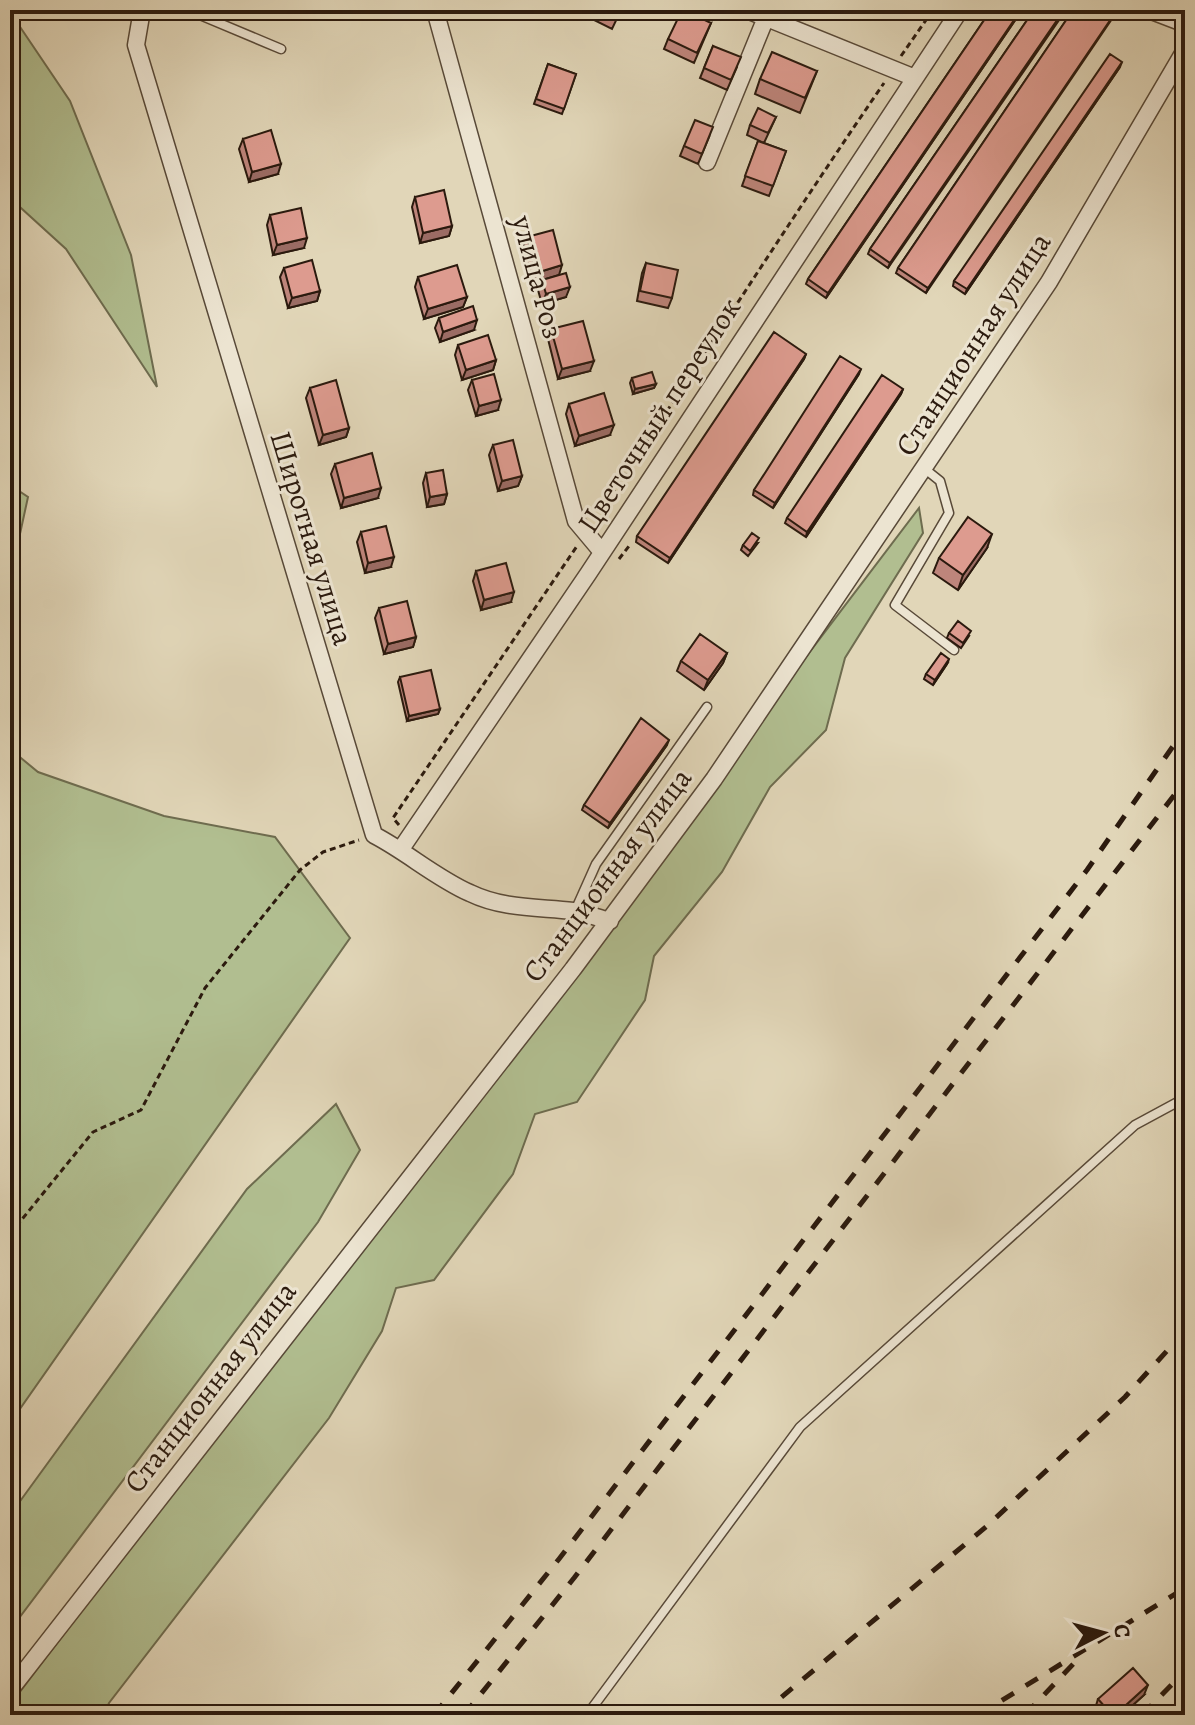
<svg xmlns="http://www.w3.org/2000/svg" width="1195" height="1725" font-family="Alegreya,serif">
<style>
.green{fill:#b1be90;stroke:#6e6c4f;stroke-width:2}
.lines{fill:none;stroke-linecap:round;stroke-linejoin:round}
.lane-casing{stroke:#584938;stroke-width:11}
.street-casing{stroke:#584938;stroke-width:19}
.path{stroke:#2b1a0e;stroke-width:3;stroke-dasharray:6 4;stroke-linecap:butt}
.lane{stroke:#ece4d1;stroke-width:8}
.street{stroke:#ece4d1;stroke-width:16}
.rail{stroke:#2b1a0e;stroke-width:5;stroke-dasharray:14 14;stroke-linecap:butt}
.wall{fill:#be857b;stroke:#2b1a0e;stroke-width:2}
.shaded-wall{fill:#9b6c64;stroke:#2b1a0e;stroke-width:2}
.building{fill:#dd9b8f;stroke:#2b1a0e;stroke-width:2}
.labels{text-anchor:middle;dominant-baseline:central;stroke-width:6;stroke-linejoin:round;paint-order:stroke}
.street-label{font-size:30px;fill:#2b1a0e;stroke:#ece4d1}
</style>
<rect width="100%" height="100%" fill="#e1d6b8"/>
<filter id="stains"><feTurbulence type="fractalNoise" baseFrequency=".0025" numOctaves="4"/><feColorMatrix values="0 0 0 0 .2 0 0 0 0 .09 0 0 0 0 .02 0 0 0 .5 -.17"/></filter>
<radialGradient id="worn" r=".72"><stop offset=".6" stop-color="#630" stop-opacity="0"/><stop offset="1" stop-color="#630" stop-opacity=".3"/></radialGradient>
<!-- green -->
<path class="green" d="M10 12 70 101 131 255 157 387 66 249 10 198Z
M10 485 28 497 10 580Z
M919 508 923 533 845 658 826 730 770 787 722 872 654 956 645 1000 577 1102 535 1114 513 1174 434 1280 396 1288 382 1331 329 1418 109 1703 104 1715H10V1705Z
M10 749 38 772 164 816 275 837 350 938 10 1423Z
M336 1104 360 1150 318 1222 10 1630V1515L247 1189Z"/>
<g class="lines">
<!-- lane casing -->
<g class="lane-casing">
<path id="lane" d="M188 10 281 49
M1138 10 1185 28
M925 469 940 481 949 513 895 605 954 650
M575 911 596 864 707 707
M587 1715 800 1427 1135 1125 1185 1098"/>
</g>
<!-- street casing -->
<g class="street-casing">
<path id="street" d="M142 10 136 45 374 835C407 852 436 878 470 893 503 909 538 907 573 911 585 913 598 918 610 921
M435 10 576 521 602 552
M747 10 915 78
M707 162 769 10
M401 849 588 574 960 10
M10 1690 573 969 714 779 1049 282 1185 50"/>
</g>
<!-- path -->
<path class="path" d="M901 56 933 10
M595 520C692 375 785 227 884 83
M619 559 629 546
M399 825 393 818 577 546
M10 1234 93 1132 141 1110 205 988 300 870 323 852 359 840"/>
<!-- lane -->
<use href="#lane" class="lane"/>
<!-- street -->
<use href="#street" class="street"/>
<!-- rail -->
<path class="rail" d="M434 1715 559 1559 1087 870 1185 729
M464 1715 574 1578 1185 781
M760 1715 987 1526 1125 1397 1185 1331
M978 1715 1185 1588
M1025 1715 1077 1660
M1142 1715 1185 1671
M1175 1715 1185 1688"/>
</g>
<!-- wall -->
<path class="wall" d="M588 10H621L612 29 586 16Z
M991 10H1022L826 298 806 284 808 279Z
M1034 10 888 268 868 254 870 249Z
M1073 10 926 293 896 273 898 268Z
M711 23 694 63 664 49 668 39Z
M713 46 737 67 727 90 700 78Z
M548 64 576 74 562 114 534 104Z
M1120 67 965 294 953 286 954 281Z
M817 71 800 113 755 94 760 79Z
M776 117 764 143 747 135 750 125Z
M709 137 698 164 680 156 684 146Z
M243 139 278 174 249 182 239 149Z
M758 141 786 151 769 196 742 186Z
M415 197 452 226 449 236 420 243 412 207Z
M270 215 304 248 273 255 267 225Z
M527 237 559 275 566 297 542 304 538 290 542 280 533 283 523 247Z
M646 263 672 298 668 308 637 301 642 273Z
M284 268 320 291 317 301 288 308 280 277Z
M418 277 467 297 463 307 424 319 415 287Z
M439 318 474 330 440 342 435 328Z
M551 329 590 371 558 379 548 339Z
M458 345 496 360 493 370 462 380 455 355Z
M806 354 804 359 668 563 636 542 637 536Z
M859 374 773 508 753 495 754 490Z
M632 378 656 384 654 388 633 394 630 383Z
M472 380 498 410 476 416 468 390Z
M310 388 349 428 346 437 319 445 306 398Z
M903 389 901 394 806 537 785 523 787 518Z
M569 404 610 435 575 446 566 414Z
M493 445 522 476 518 486 498 491 489 455Z
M335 464 378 498 341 508 331 474Z
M426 473 447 494 444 504 427 507 423 483Z
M361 532 391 567 365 573 357 542Z
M758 543 748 556 741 550 743 545Z
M987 548 958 590 933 573 939 558Z
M476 571 511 602 481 610 473 581Z
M379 608 416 637 413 647 384 654 375 618Z
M949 633 969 636 961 648 947 638Z
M727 653 723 663 704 690 677 671 681 661Z
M947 664 933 685 924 679 926 674Z
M400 677 440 709 438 714 407 721 398 682Z
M667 745 608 828 582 810 584 805Z
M1144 1695 1122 1715H1100L1095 1709 1098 1699Z"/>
<!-- shaded-wall -->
<path class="shaded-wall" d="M346 10H362L345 15Z
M1021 10H1022L826 298 828 293Z
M1064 10H1066L888 268 890 263Z
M1117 10H1118L926 293 928 288Z
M1122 62 1120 67 965 294 967 289Z
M281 164 278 174 249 182 252 172Z
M452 226 449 236 420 243 423 233Z
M307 238 304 248 273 255 277 245Z
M562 265 559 275 533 283 536 273Z
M570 287 566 297 542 304 546 294Z
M320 291 317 301 288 308 292 298Z
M467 297 463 307 424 319 428 309Z
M477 320 474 330 440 342 443 332Z
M806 354 804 359 668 563 670 558Z
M496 360 493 370 462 380 466 370Z
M594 361 590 371 558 379 562 369Z
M861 369 859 374 773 508 775 503Z
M656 384 654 388 633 394 635 389Z
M903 389 901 394 806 537 807 532Z
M501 400 498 410 476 416 479 406Z
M614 425 610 435 575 446 579 436Z
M349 428 346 437 319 445 323 435Z
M522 476 518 486 498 491 502 481Z
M381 488 378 498 341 508 344 498Z
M447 494 444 504 427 507 430 497Z
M992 534 987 548 958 590 963 575Z
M394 557 391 567 365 573 368 563Z
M514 592 511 602 481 610 484 600Z
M416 637 413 647 384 654 388 644Z
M727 653 723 663 704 690 708 680Z
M949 659 947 664 933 685 935 680Z
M440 709 438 714 407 721 409 716Z
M669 740 667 745 608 828 610 823Z
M1148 1685 1144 1695 1122 1715H1115Z"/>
<!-- building -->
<path class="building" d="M597 10H620L616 19Z
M682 10H684L711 23 697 53 668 39Z
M991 10H1021L828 293 808 279Z
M1034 10H1064L890 263 870 249Z
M1073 10H1117L928 288 898 268Z
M713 46 741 57 731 80 704 68Z
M772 52 817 71 805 98 760 79Z
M1110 54 1122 62 967 289 954 281Z
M548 64 576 74 564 109 536 99Z
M758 108 776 117 768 133 750 125Z
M695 120 713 127 702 154 684 146Z
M271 130 281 164 252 172 243 139Z
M758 141 786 151 773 186 745 176Z
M444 190 452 226 423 233 415 197Z
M301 208 307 238 277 245 270 215Z
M553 230 562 265 536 273 527 237Z
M312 260 320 291 292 298 284 268Z
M646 263 678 270 672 298 640 291Z
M457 265 467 297 428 309 418 277Z
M566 273 570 287 546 294 542 280Z
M473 306 477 320 443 332 439 318Z
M583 321 594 361 562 369 551 329Z
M774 332 806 354 670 558 637 536Z
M488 335 496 360 466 370 458 345Z
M840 356 861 369 775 503 754 490Z
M652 372 656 384 635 389 632 378Z
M494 374 501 400 479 406 472 380Z
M882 375 903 389 807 532 787 518Z
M336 380 349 428 323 435 310 388Z
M604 393 614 425 579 436 569 404Z
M513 440 522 476 502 481 493 445Z
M372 453 381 488 344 498 335 464Z
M443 470 447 494 430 497 426 473Z
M968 517 992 534 963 575 939 558Z
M386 526 394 557 368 563 361 532Z
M752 533 759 538 750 551 743 545Z
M506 563 514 592 484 600 476 571Z
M407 601 416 637 388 644 379 608Z
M958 621 971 631 963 643 949 633Z
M700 634 727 653 708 680 681 661Z
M941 653 949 659 935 680 926 674Z
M431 670 440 709 409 716 400 677Z
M641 718 669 740 610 823 584 805Z
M1133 1668 1148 1685 1115 1715H1112L1098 1699Z"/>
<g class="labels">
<!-- street labels -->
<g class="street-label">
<text transform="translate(538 277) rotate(75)">улица Роз</text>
<text transform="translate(973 344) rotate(-57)">Станционная улица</text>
<text transform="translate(659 415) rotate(-57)">Цветочный переулок</text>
<text transform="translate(312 538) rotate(73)">Широтная улица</text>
<text transform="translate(607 875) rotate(-53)">Станционная улица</text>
<text transform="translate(210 1387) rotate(-52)">Станционная улица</text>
</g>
</g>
<!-- margin -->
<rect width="1195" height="1725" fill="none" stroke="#e1d6b8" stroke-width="40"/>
<rect x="12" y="12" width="1171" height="1701" fill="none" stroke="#2b1a0e" stroke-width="4"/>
<rect x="20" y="20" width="1155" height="1685" fill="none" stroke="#2b1a0e" stroke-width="2"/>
<!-- north arrow -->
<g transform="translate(1103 1633) rotate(84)" stroke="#ece4d1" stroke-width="6" paint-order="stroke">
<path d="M0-6L14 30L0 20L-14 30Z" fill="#2b1a0e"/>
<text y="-12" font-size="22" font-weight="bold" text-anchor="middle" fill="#2b1a0e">С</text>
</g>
<rect width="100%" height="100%" filter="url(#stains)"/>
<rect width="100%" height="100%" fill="url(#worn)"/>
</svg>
